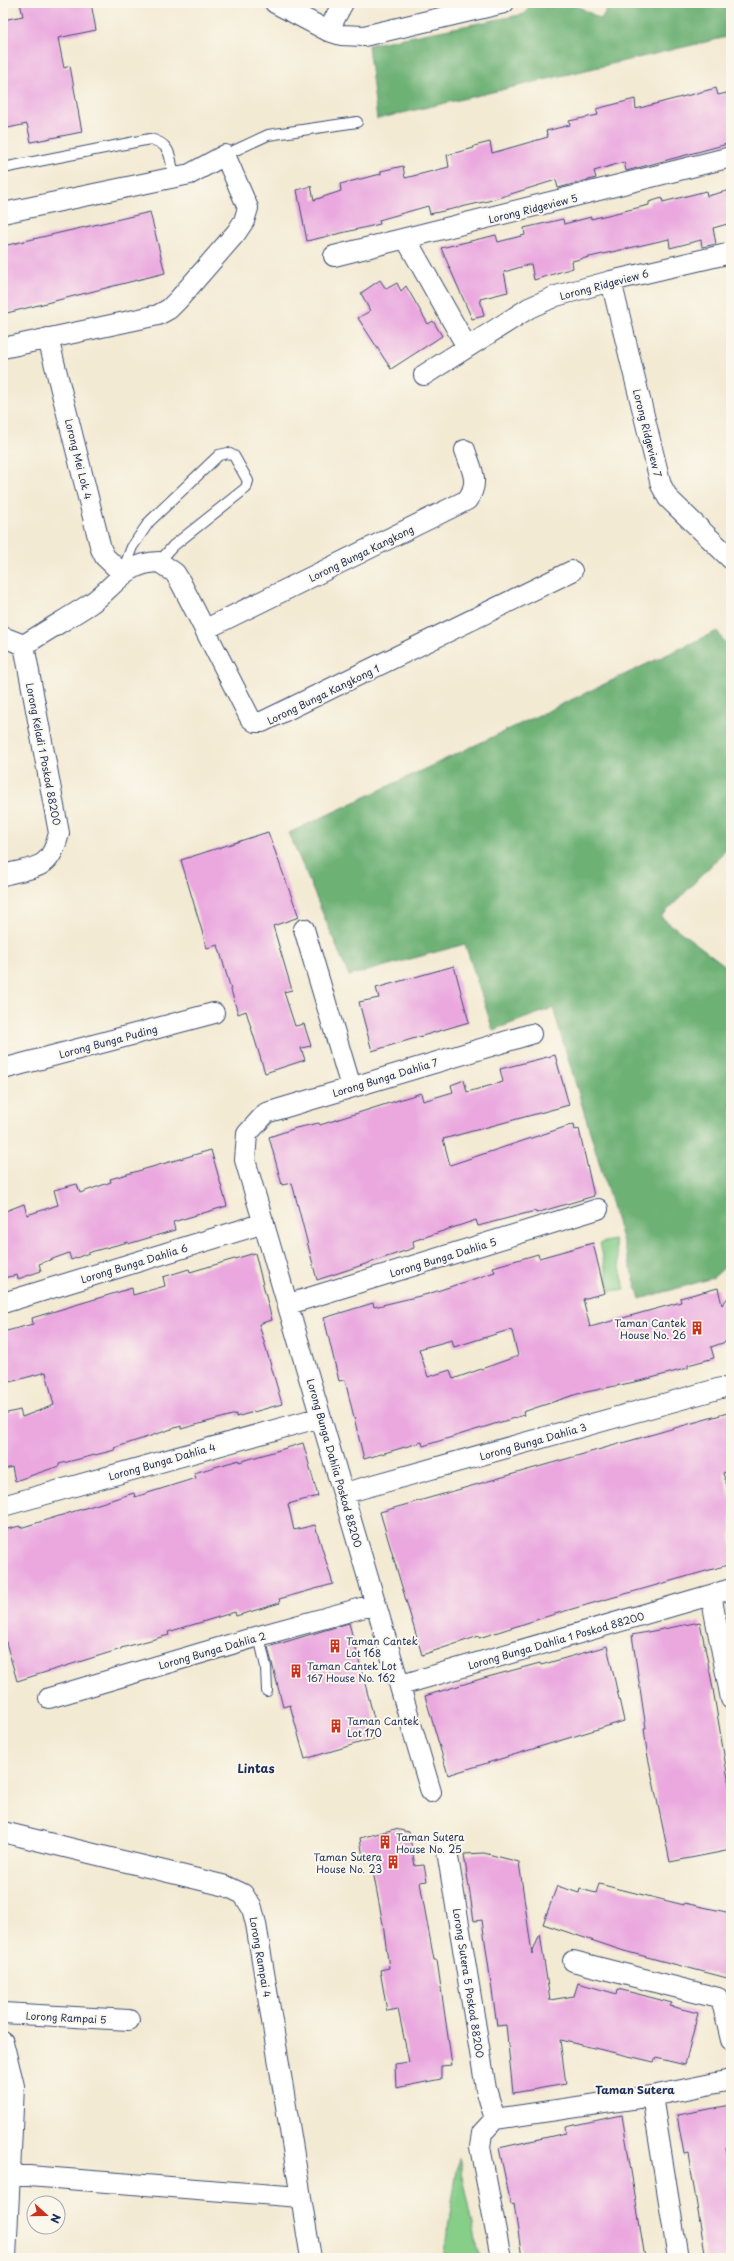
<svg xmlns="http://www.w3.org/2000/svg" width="734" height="2261" font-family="'Playpen Sans',sans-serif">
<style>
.green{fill:#87ce89;stroke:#517e74}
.forest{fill:#6db175;stroke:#44706a}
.building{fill:#eaa8df;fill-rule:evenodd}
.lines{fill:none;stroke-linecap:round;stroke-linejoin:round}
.service-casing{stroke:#3b4b70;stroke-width:12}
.minor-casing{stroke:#3b4b70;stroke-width:22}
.service{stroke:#fff;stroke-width:10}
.minor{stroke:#fff;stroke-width:20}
.labels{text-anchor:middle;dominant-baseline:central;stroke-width:4;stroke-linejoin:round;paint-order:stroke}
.street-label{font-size:10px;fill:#1b2f5e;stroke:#fbf7ec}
.poi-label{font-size:10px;fill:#1b2f5e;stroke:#fbf7ec;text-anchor:start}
.neighbourhood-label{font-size:11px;font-weight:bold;fill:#1b2f5e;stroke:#fbf7ec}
.quarter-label{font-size:12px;font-weight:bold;fill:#1b2f5e;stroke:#fbf7ec}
</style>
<rect width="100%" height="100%" fill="#fbf7ec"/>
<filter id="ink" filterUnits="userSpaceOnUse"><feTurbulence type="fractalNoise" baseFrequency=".025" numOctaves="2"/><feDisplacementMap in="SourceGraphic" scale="8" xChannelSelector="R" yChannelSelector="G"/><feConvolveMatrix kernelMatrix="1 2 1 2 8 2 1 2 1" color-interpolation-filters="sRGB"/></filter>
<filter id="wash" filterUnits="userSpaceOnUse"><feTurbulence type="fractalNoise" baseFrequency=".012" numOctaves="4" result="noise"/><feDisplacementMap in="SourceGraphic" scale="16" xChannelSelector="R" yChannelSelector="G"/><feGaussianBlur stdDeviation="0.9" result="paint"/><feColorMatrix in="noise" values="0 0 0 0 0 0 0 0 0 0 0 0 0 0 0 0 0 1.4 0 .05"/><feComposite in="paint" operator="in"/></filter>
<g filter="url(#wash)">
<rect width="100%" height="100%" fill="#f3ead3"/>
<!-- green -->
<path class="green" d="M614 1240 625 1289 610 1291 600 1243Z
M459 2158 480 2258H443Z"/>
<!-- forest -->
<path class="forest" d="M531 3H572L601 19 610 3H731V36L377 119 368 45 525 14Z
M717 631 731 651V845L661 917 731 970V1261L713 1278 640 1299 553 1008 493 1030 465 944 349 976 289 833Z"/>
<g id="blocks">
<!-- building -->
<path class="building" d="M20 3H91L96 30 58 38 64 68 70 66 82 132 31 142 27 124 3 129V20L23 16Z
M716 88 718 95 731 92V143L626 171 624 162 594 171 596 178 558 188 556 180 488 201 430 214 428 206 379 220 380 224 307 241 297 190 311 186 314 200 341 191 340 184 381 174V171L403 166 405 178 449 167 447 155 474 148V146L490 142 492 153 548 137 546 131 570 125 569 121 598 115 596 109 635 99 636 109Z
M731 190V223L713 228 716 244 702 247 701 240 670 248 669 239 572 261 573 268 534 280 531 264 504 272 508 292 480 299 484 316 472 319 441 248 496 235 498 242 525 235 524 228 563 219 564 224 591 217V219L649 205V202L662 198 663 202 706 191 707 196Z
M150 212 165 273 3 314V246Z
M380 280 386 289 397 283 401 291 406 286 428 324 433 321 442 336 391 369 358 318 370 311 361 293Z
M268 832 299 917 273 926 292 990 284 992 295 1026 304 1024 311 1046 301 1048 305 1060 265 1073 246 1011 238 1014 218 945 207 948 181 860Z
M454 966 469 1022 372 1051 359 1002 379 998 376 988Z
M555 1055 569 1105 443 1139 450 1165 574 1124 575 1130 579 1129 594 1196 536 1213 535 1211 478 1226 476 1220 413 1241 414 1248 317 1280 292 1183 282 1185 269 1137 296 1128 319 1123 320 1125 421 1093 423 1101 453 1092 451 1085 464 1080 467 1092 503 1082 500 1069Z
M211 1150 227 1206 173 1222 175 1230 128 1244V1242L94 1251 71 1260 69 1253 39 1264 41 1271 18 1279 17 1275 3 1278V1212L24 1204 27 1215 58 1205 54 1190 77 1184 80 1193 111 1182 110 1179Z
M593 1243 605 1293 583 1299 590 1327 681 1302 680 1298 718 1288 722 1305 731 1294V1340L711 1347 714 1358 688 1365V1368L644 1380 577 1394 523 1412 524 1415 501 1422 423 1446 422 1442 364 1459 345 1380 339 1381 324 1318 373 1303 374 1307 428 1294 495 1272 493 1267 538 1254 539 1258ZM509 1330 512 1331 518 1356 453 1379 450 1370 428 1377 419 1349 452 1340 454 1347Z
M255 1253 272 1320 259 1324 282 1404 236 1417V1414L181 1429V1426L114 1448 115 1450 59 1464V1466L15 1481 12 1467 3 1470V1414L20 1410 22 1417 54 1405 46 1372 3 1384V1332L33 1324 32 1318 132 1288 133 1295 165 1286 163 1277 189 1269 190 1272Z
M731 1412V1470L723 1473 731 1499V1564L558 1613 479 1638V1636L422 1655 380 1512Z
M303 1443 318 1496 288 1504 294 1530 315 1525 333 1584 279 1599 280 1603 236 1616 235 1612 202 1622 168 1632 169 1635 121 1648V1649L17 1681 3 1632V1530L20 1526V1528L134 1493 135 1497 196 1478 194 1473 239 1460V1462Z
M700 1622 712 1683 731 1797V1850L670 1862 647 1752 644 1728H646L632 1635Z
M349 1623 379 1737 305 1759 290 1705 283 1707 268 1647Z
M607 1646 624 1721 448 1775 425 1696 484 1678 540 1663 541 1665Z
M395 1829 409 1832 415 1866 424 1865 427 1881 420 1882 423 1900 434 1960H437L452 2065 441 2066V2079L396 2088 395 2064 409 2062 398 2009 387 2011 380 1970 389 1968 383 1924 370 1856 363 1858 360 1838Z
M484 1853 519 1862 532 1954 540 1934 550 2000 574 1996 578 1983 617 1994 618 1989 638 1994 672 2003 670 2006 698 2013 685 2065 656 2058 654 2062 560 2040 566 2084 513 2093 506 2025 497 2026 482 1920 474 1921 464 1854Z
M599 1884 684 1905V1903L731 1913V1979L624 1951 543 1924 557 1886 579 1893 580 1889 596 1893Z
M731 2105V2147L726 2148 731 2176V2258H706L688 2153 684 2154 677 2115Z
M622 2115 645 2258H522L514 2204 511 2205 499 2148 566 2133 565 2127Z"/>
</g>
</g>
<g filter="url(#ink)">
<use href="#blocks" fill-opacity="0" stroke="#3b4b70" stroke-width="1"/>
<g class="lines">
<!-- service casing -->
<g class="service-casing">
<path id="service" d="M225 155 268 135 357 122
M3 168 150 139C172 144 170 158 174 177
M122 573 132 547 149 522 219 455 228 453 234 456 248 481 246 488 173 546 159 562
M259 1636 266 1667 267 1691"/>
</g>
<!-- minor casing -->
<g class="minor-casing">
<path id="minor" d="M275 3 328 31 341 35 364 36 504 3
M328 31 343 3
M3 213 190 174 225 155 248 208 244 221 236 233 178 300 169 309 158 315 3 348
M406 239 467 347
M334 256 731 157
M611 281 661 485 668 498 731 559
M48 338 101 549 105 557 122 573
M424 375 529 308 556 296 611 281 731 253
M206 629 467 500C481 482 471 469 465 450
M3 637 24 645C46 631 68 618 90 604 115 587 124 563 159 562L175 573 181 583 250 718 255 722H262L572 571
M3 875C37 866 50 871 59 833L24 645
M304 929 351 1087
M3 1069 214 1013
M3 1303 264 1223
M289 1304 598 1209
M345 1493 721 1388
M3 1506 321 1417
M711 1595 731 1699
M401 1685 731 1589
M49 1698 259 1636 376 1604
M431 1792 245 1160 247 1134 266 1113 531 1034
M3 1832 226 1886 243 1894 252 1908 256 1924 311 2258
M446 1845 486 2089 495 2119
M573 1961 718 1998 723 2006 731 2040
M3 2013 129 2020
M3 2042 14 2086 6 2258
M652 2096 678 2258
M3 2174 300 2197
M501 2258 480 2147 482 2133 495 2119 652 2096 731 2080"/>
</g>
<!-- service -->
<use href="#service" class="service"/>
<!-- minor -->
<use href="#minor" class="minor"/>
</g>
</g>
<!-- icons -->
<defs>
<g id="building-bare" transform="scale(1.08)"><path d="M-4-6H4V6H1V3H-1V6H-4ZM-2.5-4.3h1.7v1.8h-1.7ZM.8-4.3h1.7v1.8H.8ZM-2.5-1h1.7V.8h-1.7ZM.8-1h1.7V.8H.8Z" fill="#c8321e" stroke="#fbf7ec" stroke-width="2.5" paint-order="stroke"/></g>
</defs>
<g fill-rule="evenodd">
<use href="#building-bare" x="697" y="1328"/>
<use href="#building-bare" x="335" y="1646"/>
<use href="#building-bare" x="296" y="1671"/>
<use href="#building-bare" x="336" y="1726"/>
<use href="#building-bare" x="385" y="1842"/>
<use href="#building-bare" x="393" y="1862"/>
</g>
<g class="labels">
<!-- street labels -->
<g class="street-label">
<text transform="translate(533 208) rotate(-14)">Lorong Ridgeview 5</text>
<text transform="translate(604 284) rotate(-15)">Lorong Ridgeview 6</text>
<text transform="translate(648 433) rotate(76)">Lorong Ridgeview 7</text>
<text transform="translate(79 459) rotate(76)">Lorong Mei Lok 4</text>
<text transform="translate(361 553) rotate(-26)">Lorong Bunga Kangkong</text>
<text transform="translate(323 694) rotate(-26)">Lorong Bunga Kangkong 1</text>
<text transform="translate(44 754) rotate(79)">Lorong Keladi 1 Poskod 88200</text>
<text transform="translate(108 1041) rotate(-15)">Lorong Bunga Puding</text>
<text transform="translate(385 1077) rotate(-17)">Lorong Bunga Dahlia 7</text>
<text transform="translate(443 1257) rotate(-17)">Lorong Bunga Dahlia 5</text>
<text transform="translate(134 1263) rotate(-17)">Lorong Bunga Dahlia 6</text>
<text transform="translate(533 1441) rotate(-16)">Lorong Bunga Dahlia 3</text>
<text transform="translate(162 1461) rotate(-16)">Lorong Bunga Dahlia 4</text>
<text transform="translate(335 1463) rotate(74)">Lorong Bunga Dahlia Poskod 88200</text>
<text transform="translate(556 1640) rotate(-16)">Lorong Bunga Dahlia 1 Poskod 88200</text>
<text transform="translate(212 1650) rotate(-16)">Lorong Bunga Dahlia 2</text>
<text transform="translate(261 1957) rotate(80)">Lorong Rampai 4</text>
<text transform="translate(469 1983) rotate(81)">Lorong Sutera 5 Poskod 88200</text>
<text transform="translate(66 2017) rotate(3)">Lorong Rampai 5</text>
</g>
<!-- poi labels -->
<g class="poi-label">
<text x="686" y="1322" text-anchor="end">Taman Cantek<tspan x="686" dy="12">House No. 26</tspan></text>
<text x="346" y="1640">Taman Cantek<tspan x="346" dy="12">Lot 168</tspan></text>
<text x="307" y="1665">Taman Cantek Lot<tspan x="307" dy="12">167 House No. 162</tspan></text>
<text x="347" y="1720">Taman Cantek<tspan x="347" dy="12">Lot 170</tspan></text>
<text x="396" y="1836">Taman Sutera<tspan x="396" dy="12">House No. 25</tspan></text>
<text x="382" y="1856" text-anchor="end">Taman Sutera<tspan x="382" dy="12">House No. 23</tspan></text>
</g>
<!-- neighbourhood labels -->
<g class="neighbourhood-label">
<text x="635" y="2089">Taman Sutera</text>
</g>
<!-- quarter labels -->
<g class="quarter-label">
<text x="256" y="1768">Lintas</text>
</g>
</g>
<!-- margin -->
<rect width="734" height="2261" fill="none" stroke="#fbf7ec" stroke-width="16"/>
<!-- north arrow -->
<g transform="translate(46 2215) rotate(111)"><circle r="19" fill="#fbf7ec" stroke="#a1a7b3"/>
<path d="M0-3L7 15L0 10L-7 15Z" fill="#c8321e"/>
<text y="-6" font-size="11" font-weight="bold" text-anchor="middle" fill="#1b2f5e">N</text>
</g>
</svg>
